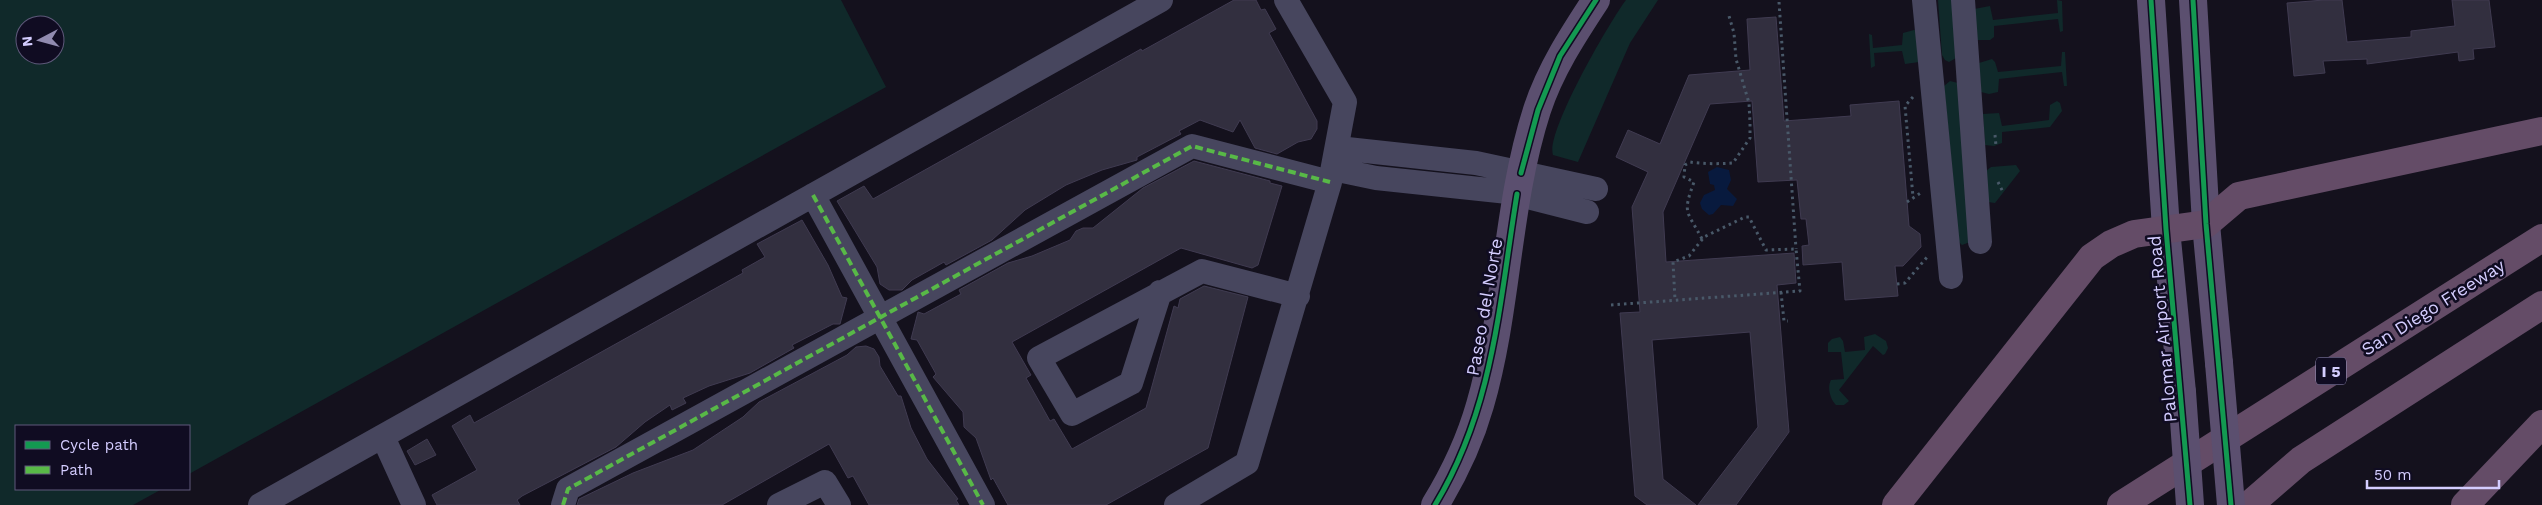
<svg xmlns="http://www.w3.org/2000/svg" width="2542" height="505" font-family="'Work Sans',sans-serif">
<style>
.green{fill:#10292a;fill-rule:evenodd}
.water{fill:#081a3e}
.building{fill:#322f3f;stroke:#403b51}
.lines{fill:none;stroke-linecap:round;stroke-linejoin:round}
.path{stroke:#495969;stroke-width:3;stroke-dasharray:2.5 4;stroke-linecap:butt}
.minor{stroke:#47465e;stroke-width:24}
.major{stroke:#5b4f6f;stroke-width:28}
.highway{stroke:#644c67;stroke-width:28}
.major-bridge{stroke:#5b4f6f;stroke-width:28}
.quiet{stroke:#58b947;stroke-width:4;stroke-dasharray:8 4;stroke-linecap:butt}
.cycleway-casing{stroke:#100c22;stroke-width:8}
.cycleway{stroke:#139951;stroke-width:5}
.labels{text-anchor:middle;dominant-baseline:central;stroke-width:5;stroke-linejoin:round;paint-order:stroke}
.shield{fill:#100c22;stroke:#9993bd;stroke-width:1}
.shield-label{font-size:16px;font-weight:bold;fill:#d4cdff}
.street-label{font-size:18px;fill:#d4cdff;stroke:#100c22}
</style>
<rect width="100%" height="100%" fill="#14111d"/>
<!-- green -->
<path class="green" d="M0 0H841L886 87 189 474V426H16V489H162L133 505H0ZM25 25H55V55H25Z
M1626 0H1658L1630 43 1578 162 1553 155C1545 133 1610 21 1626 0Z
M1938 0H1953L1956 58 1949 62 1945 60 1942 55Z
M2057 0 2062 1 2063 31 2060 32 2058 19 1994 26V37L1990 40H1977L1974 9 1990 6 1993 20 2058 13Z
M1914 30 1918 31 1919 62 1905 64 1902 51 1874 53 1875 66 1871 68 1869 34 1872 35 1873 48 1902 45 1903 33Z
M2062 52H2065L2067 86H2064L2062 72 1999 79 1998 92 1989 94 1981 92 1979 63 1992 59 1995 62 1998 72 2061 66Z
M1950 81 1958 83 1970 242 1962 245 1959 242 1944 86Z
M2057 101 2060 103 2062 111 2050 127 2002 132V143L1994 146 1985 145 1983 114 1999 113 2002 126 2049 120 2050 105Z
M2016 165 2020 171 1995 203 1988 202 1986 171 1991 167Z
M1875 334 1886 341 1888 348 1885 354 1883 355 1873 346 1839 390 1849 401 1844 405H1836C1830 399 1827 387 1831 380L1844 379 1841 352H1828V343L1832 339 1840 337 1843 341 1845 352 1865 350 1864 337Z"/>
<!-- water -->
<path class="water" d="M1717 167 1729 170 1731 180 1727 189 1737 199 1733 206 1721 205 1713 214 1709 215 1702 209 1700 203 1704 195 1715 190 1714 185 1710 184 1708 172Z"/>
<!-- building -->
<path class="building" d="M1234 0H1256L1261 10 1265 9 1276 29 1269 33 1317 121V129L1311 139 1298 142 1277 154 1255 148 1240 120 1233 132 1200 120 1179 131 1181 134 1137 157V160L1102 170 1066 185 1025 210 992 240 946 265 944 262 912 280 902 290H889L880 284 877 267 837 201 864 186 873 199 1141 49 1142 51Z
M2324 0H2342L2347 42 2411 37V31L2455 26 2452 0H2489L2495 47 2473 49 2474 59 2459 61 2458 52 2367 64V59L2323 61 2325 73 2294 76 2287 3Z
M1776 17 1784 121 1851 116 1850 105 1899 101 1909 226 1920 234 1921 247 1903 266H1895L1898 296 1845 300 1842 262 1803 265 1802 246 1809 245 1806 219H1801L1797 180 1758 182 1752 101 1710 104 1663 212 1666 262 1794 253 1796 283 1777 285 1789 432 1736 505H1698L1758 427 1750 332 1652 340 1663 479 1696 505H1647L1635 496 1620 313 1640 312 1632 207 1648 172 1616 157 1628 130 1660 144 1689 75 1750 70 1747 19Z
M1194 161 1270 181V183L1282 186 1258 265 1252 268 1181 248 1012 342 1031 375 1026 378 1050 421 1054 419 1072 449 1146 408 1174 306 1178 308 1180 299 1204 286 1248 297 1208 448 1106 505H1008L993 478 991 480 976 438 964 427 963 412 933 377 936 374 917 340 911 339 918 312 924 314 961 294 959 290 1008 263 1032 256 1070 240 1076 231 1083 228H1093L1143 188Z
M802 220 828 265 842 297 847 298 840 324H833L792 345 794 348 750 373 709 386 683 398 686 403 672 410 670 405 645 422 616 447 522 496 517 500 520 505H437L432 495 477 470 452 426 470 415 474 423 743 273 742 270 765 257 757 244Z
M866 346 874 349 879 357 880 366 898 396H901L911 428 927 459 958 499 956 500 959 505H869L853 476 848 478 829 444 722 505H577L579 499 633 473 693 450 743 417 759 402 847 355 856 347Z
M427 439 436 455 415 465 407 451Z"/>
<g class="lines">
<!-- path -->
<path class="path" d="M1779 2 1796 249
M1913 97 1905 106 1913 197
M1995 135 1996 146
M1998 182 2003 192
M1907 202 1922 192
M1702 239C1687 210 1682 215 1694 182L1684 177 1685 165 1690 162C1703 164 1719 164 1733 163L1750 138V123L1749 103 1736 59 1734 33 1729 16
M1897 284 1905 283 1928 256
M1781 292 1784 321H1788
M1611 305 1800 291 1796 249 1766 250 1749 217H1745L1704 237 1689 256 1673 262 1675 300"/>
<!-- minor -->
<path class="minor" d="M1924 0 1951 277
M1963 0 1980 242
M1338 148 1476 163 1596 189
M1333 169 1376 178 1508 192 1587 212
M813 195 983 505
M1160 292 1131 383 1072 414 1039 358 1202 271 1298 296
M383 437 414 505
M260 505 1161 0
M563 505 568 489 1192 146 1330 182
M779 505 825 482 839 505
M1176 505 1247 463 1330 182 1345 102 1286 0"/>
<!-- major -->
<path class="major" d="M2151 0 2166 229 2182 392
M2193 0 2206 224 2219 363
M1435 505C1454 474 1470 440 1480 405 1508 309 1506 206 1537 110 1550 70 1573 35 1596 0"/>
<!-- highway -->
<path class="highway" d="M1896 505 2092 257 2111 244 2134 234 2206 224 2239 196 2542 131
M2121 505 2542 238
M2249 505 2301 460 2542 305
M2465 505 2542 424"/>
<!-- major-bridge -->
<path class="major-bridge" d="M2219 363 2231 505
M2182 392 2190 505"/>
<!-- quiet -->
<path class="quiet" d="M813 195 983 505
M563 505 568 489 1192 146 1330 182"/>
<!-- cycleway casing -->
<g class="cycleway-casing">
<path id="cycleway" d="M2151 0 2166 229 2190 505
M2193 0 2206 224 2231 505
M1521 173 1538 110 1560 56 1596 0
M1435 505C1494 407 1499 304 1517 194"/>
</g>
<!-- cycleway -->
<use href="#cycleway" class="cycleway"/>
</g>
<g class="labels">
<!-- shield labels -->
<rect class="shield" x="2316" y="357.5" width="30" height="27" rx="4"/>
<g class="shield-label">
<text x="2331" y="371">I 5</text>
</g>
<!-- street labels -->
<g class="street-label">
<text transform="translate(1484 307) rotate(-80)">Paseo del Norte</text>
<text transform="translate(2433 307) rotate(-32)">San Diego Freeway</text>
<text transform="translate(2162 329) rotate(-95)">Palomar Airport Road</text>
</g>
</g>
<!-- legend -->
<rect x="15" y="425" width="175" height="65" fill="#100c22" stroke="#5e597a"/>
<rect x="25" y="441" width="25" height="8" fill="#139951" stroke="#5e597a"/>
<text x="60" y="450" font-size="15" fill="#d4cdff">Cycle path</text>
<rect x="25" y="466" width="25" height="8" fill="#58b947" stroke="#5e597a"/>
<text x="60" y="475" font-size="15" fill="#d4cdff">Path</text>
<!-- north arrow -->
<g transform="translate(40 40) rotate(264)"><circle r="24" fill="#100c22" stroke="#5e597a"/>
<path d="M0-4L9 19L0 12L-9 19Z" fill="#918bb0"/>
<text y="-8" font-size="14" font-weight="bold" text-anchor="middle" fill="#d4cdff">N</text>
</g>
<!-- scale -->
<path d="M2367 480v8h132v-8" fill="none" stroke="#d4cdff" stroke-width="2.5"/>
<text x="2374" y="480" font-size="15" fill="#d4cdff" stroke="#100c22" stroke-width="4" paint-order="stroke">50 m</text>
</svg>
